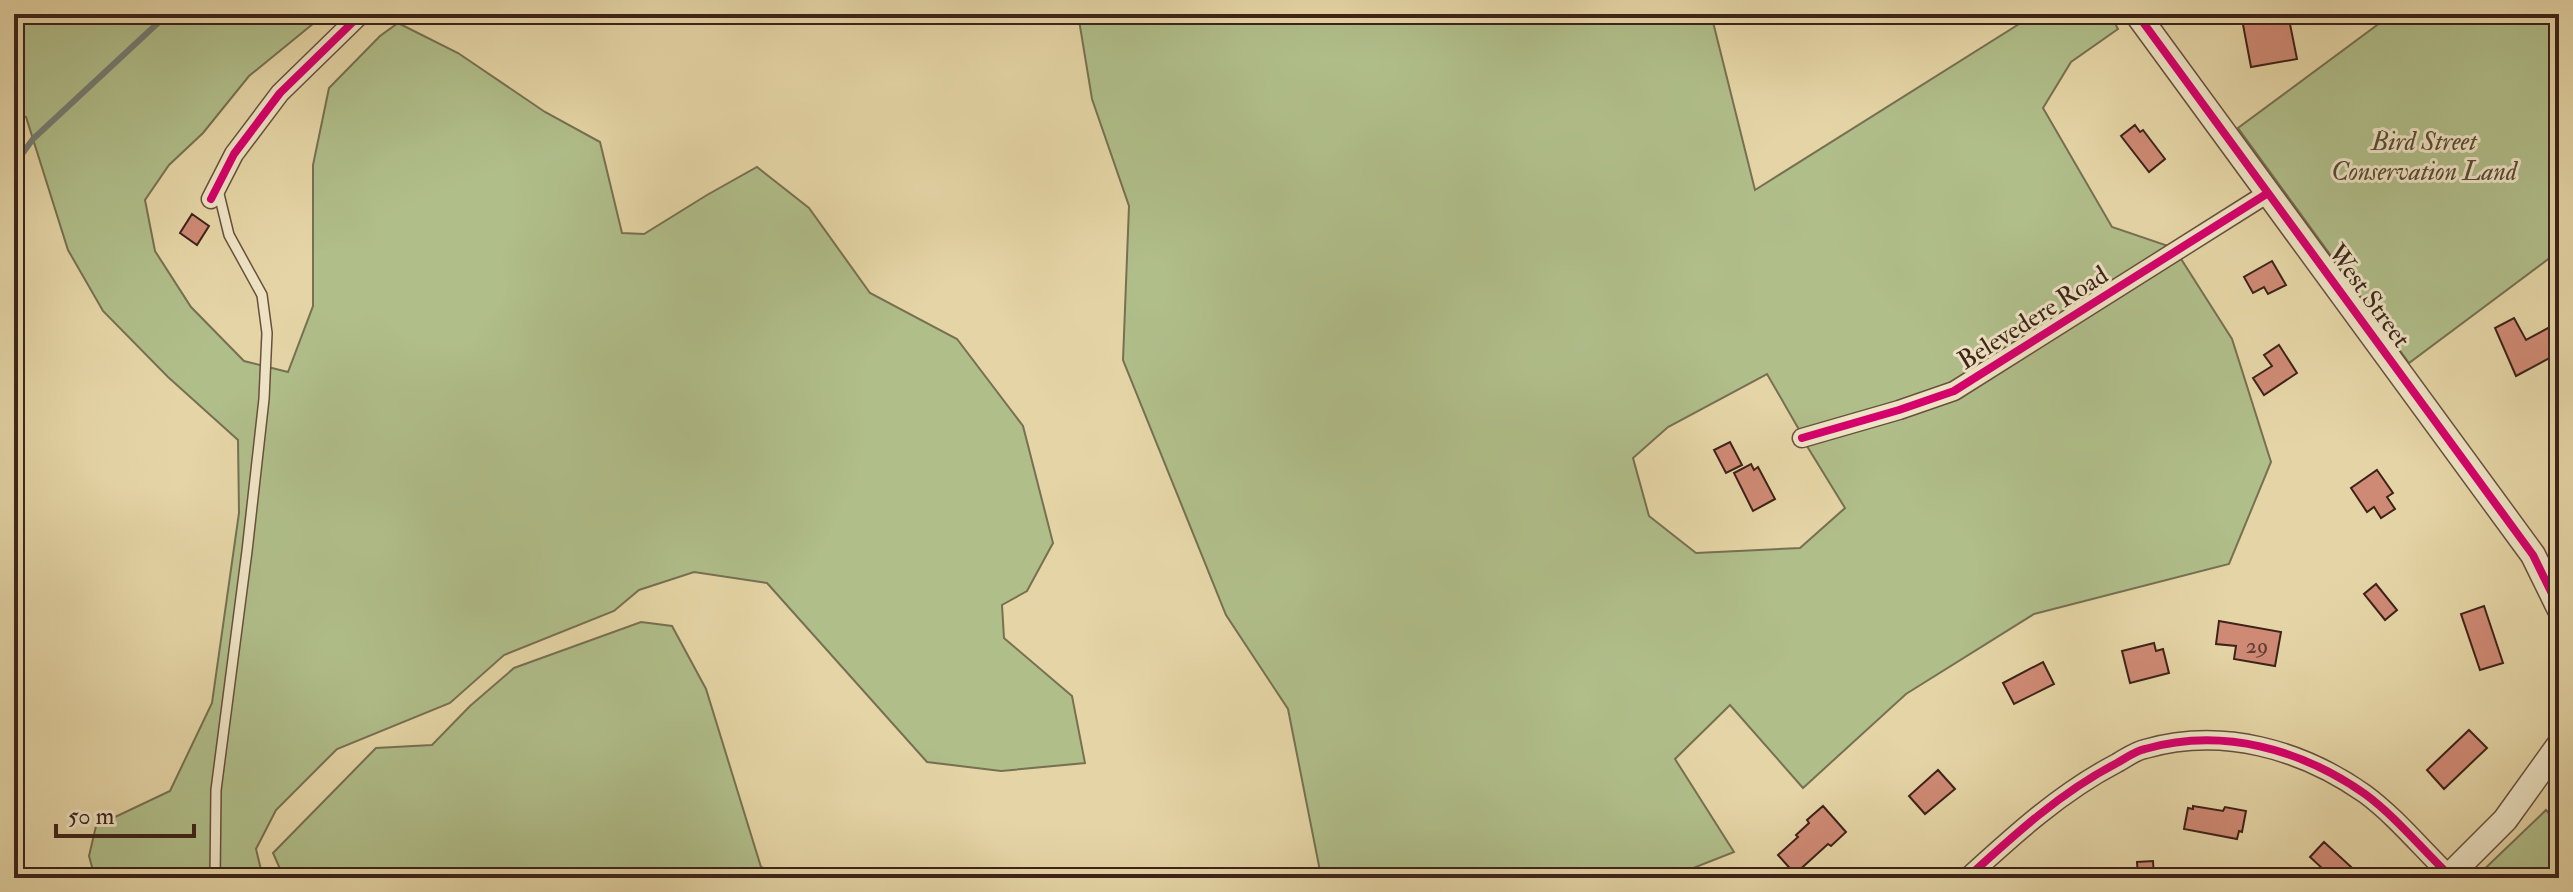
<svg xmlns="http://www.w3.org/2000/svg" width="2573" height="892" font-family="'IM FELL Double Pica',serif">
<style>
.green{fill:#b0be8a;stroke:#777052;stroke-width:2}
.lines{fill:none;stroke-linecap:round;stroke-linejoin:round}
.stream{stroke:#747c74;stroke-width:6}
.building{fill:#cf8a75;stroke:#3e2319;stroke-width:2}
.service-casing{stroke:#68503c;stroke-width:12}
.minor-casing{stroke:#68503c;stroke-width:21}
.tertiary-casing{stroke:#68503c;stroke-width:27}
.service{stroke:#eee4c5;stroke-width:9}
.minor{stroke:#eee4c5;stroke-width:18}
.tertiary{stroke:#eee4c5;stroke-width:24}
.cycleway-casing{stroke:#eee4c5;stroke-width:13}
.cycleway{stroke:#d6006c;stroke-width:8}
.labels{text-anchor:middle;dominant-baseline:central;stroke-width:6;stroke-linejoin:round;paint-order:stroke}
.number-label{font-size:22px;fill:#623d30}
.park-label{font-size:26px;font-style:italic;fill:#5a4a35;stroke:#eee4c5}
.street-label{font-size:26px;fill:#3e2319;stroke:#eee4c5}
</style>
<rect width="100%" height="100%" fill="#e5d5a6"/>
<filter id="stains"><feTurbulence type="fractalNoise" baseFrequency=".0025" numOctaves="4"/><feColorMatrix values="0 0 0 0 .2 0 0 0 0 .09 0 0 0 0 .02 0 0 0 .5 -.17"/></filter>
<radialGradient id="worn" r=".72"><stop offset=".6" stop-color="#630" stop-opacity="0"/><stop offset="1" stop-color="#630" stop-opacity=".3"/></radialGradient>
<!-- green -->
<path class="green" d="M14 14H325L249 76 203 133 169 165 145 200 155 251 191 307 244 361 288 372 313 306V165L329 88 380 36 398 23 458 53 545 112 600 142 622 233 644 234 707 195 757 167 809 208 870 293 957 339 1023 426 1053 543 1027 591 1002 605 1004 638 1072 696 1085 763 1001 771 927 762 767 583 694 572 639 590 614 611 504 655 450 703 337 749 276 810 256 849 263 878H95L89 856 96 826 170 791 212 703 239 513 238 440 168 377 103 311 68 250 26 117 14 116Z
M1078 14H1711L1755 190 2035 14H2110L2118 29 2071 62 2043 108 2112 227 2174 248 1954 388 1801 433 1767 374 1668 427 1633 458 1649 516 1696 553 1800 548 1845 508 1802 438 1954 391 2176 251 2232 339 2271 462 2229 564 2034 614 1906 694 1803 788 1730 705 1675 759 1734 852 1668 878 1321 876 1288 709 1226 615 1123 360 1129 206 1092 99Z
M2392 14H2559V251L2409 363 2238 128Z
M641 622 672 626 706 689 761 867 791 878H284L273 853 376 748 432 745 470 706 514 668Z
M2546 810 2559 824V878H2475Z"/>
<g class="lines">
<!-- stream -->
<path class="stream" d="M14 165 33 139 160 21 164 14"/>
</g>
<!-- building -->
<path class="building" d="M2241 14H2288L2297 59 2251 67Z
M2135 125 2140 132 2143 130 2165 159 2149 172 2121 136Z
M192 214 209 226 197 245 180 233Z
M2272 261 2286 285 2268 294 2264 287 2253 293 2244 277Z
M2514 318 2526 340 2559 322V353L2516 376 2495 328Z
M2279 345 2297 373 2264 395 2253 378 2272 366 2264 355Z
M1730 442 1742 465 1726 473 1714 450Z
M1751 464 1754 470 1758 467 1775 499 1753 511 1734 473Z
M2377 470 2393 493 2387 497 2395 509 2381 518 2374 507 2367 512 2351 488Z
M2376 584 2397 610 2385 620 2364 594Z
M2484 606 2503 663 2480 670 2461 614Z
M2219 621 2281 632 2275 666 2234 659 2236 646 2216 644Z
M2154 643 2156 651 2163 649 2169 673 2130 683 2122 651Z
M2043 662 2054 684 2014 704 2003 683Z
M2469 730 2487 748 2444 789 2427 770Z
M1938 770 1955 789 1925 814 1909 796Z
M1823 806 1846 832 1831 846 1828 844 1795 874 1778 855 1798 837 1796 835 1809 823 1807 820Z
M2193 806 2223 811 2225 807 2246 811 2242 832 2239 831 2237 839 2184 829 2188 808 2193 809Z
M2324 842 2363 878H2328L2320 871 2323 869 2310 857Z
M2153 861 2154 878H2138L2137 862Z"/>
<g class="lines">
<!-- service casing -->
<g class="service-casing">
<path id="service" d="M215 878 216 790 247 551 264 399 267 333 262 295 229 235 218 190"/>
</g>
<!-- minor casing -->
<g class="minor-casing">
<path id="minor" d="M211 199 234 154 280 93 361 14
M1802 438 1899 410 1954 391 2268 193
M1967 878C2014 835 2061 792 2117 763 2126 758 2135 751 2145 749 2222 727 2301 749 2365 794 2395 816 2422 849 2449 875"/>
</g>
<!-- tertiary casing -->
<g class="tertiary-casing">
<path id="tertiary" d="M2137 14 2533 555 2559 608
M2447 878 2505 820 2559 745"/>
</g>
<!-- service -->
<use href="#service" class="service"/>
<!-- minor -->
<use href="#minor" class="minor"/>
<!-- tertiary -->
<use href="#tertiary" class="tertiary"/>
<!-- cycleway casing -->
<g class="cycleway-casing">
<path id="cycleway" d="M2137 14 2533 555 2559 608
M211 199 234 154 280 93 361 14
M1802 438 1899 410 1954 391 2268 193
M1967 878C2014 835 2061 792 2117 763 2126 758 2135 751 2145 749 2222 727 2301 749 2365 794 2395 816 2422 849 2449 875"/>
</g>
<!-- cycleway -->
<use href="#cycleway" class="cycleway"/>
</g>
<g class="labels">
<!-- number labels -->
<g class="number-label">
<text x="2257" y="646">29</text>
</g>
<!-- park labels -->
<g class="park-label">
<text x="2424" y="142">Bird Street<tspan x="2424" dy="30">Conservation Land</tspan></text>
</g>
<!-- street labels -->
<g class="street-label">
<text transform="translate(2369 296) rotate(54)">West Street</text>
<text transform="translate(2033 318) rotate(-32)">Belevedere Road</text>
</g>
</g>
<!-- margin -->
<rect width="2573" height="892" fill="none" stroke="#e5d5a6" stroke-width="48"/>
<rect x="16" y="16" width="2541" height="860" fill="none" stroke="#3e2319" stroke-width="4"/>
<rect x="24" y="24" width="2525" height="844" fill="none" stroke="#3e2319" stroke-width="2"/>
<!-- scale -->
<path d="M56 824v12h138v-12" fill="none" stroke="#3e2319" stroke-width="4"/>
<text x="68" y="824" font-size="24" fill="#3e2319" stroke="#eee4c5" stroke-width="6" paint-order="stroke">50 m</text>
<rect width="100%" height="100%" filter="url(#stains)"/>
<rect width="100%" height="100%" fill="url(#worn)"/>
</svg>
